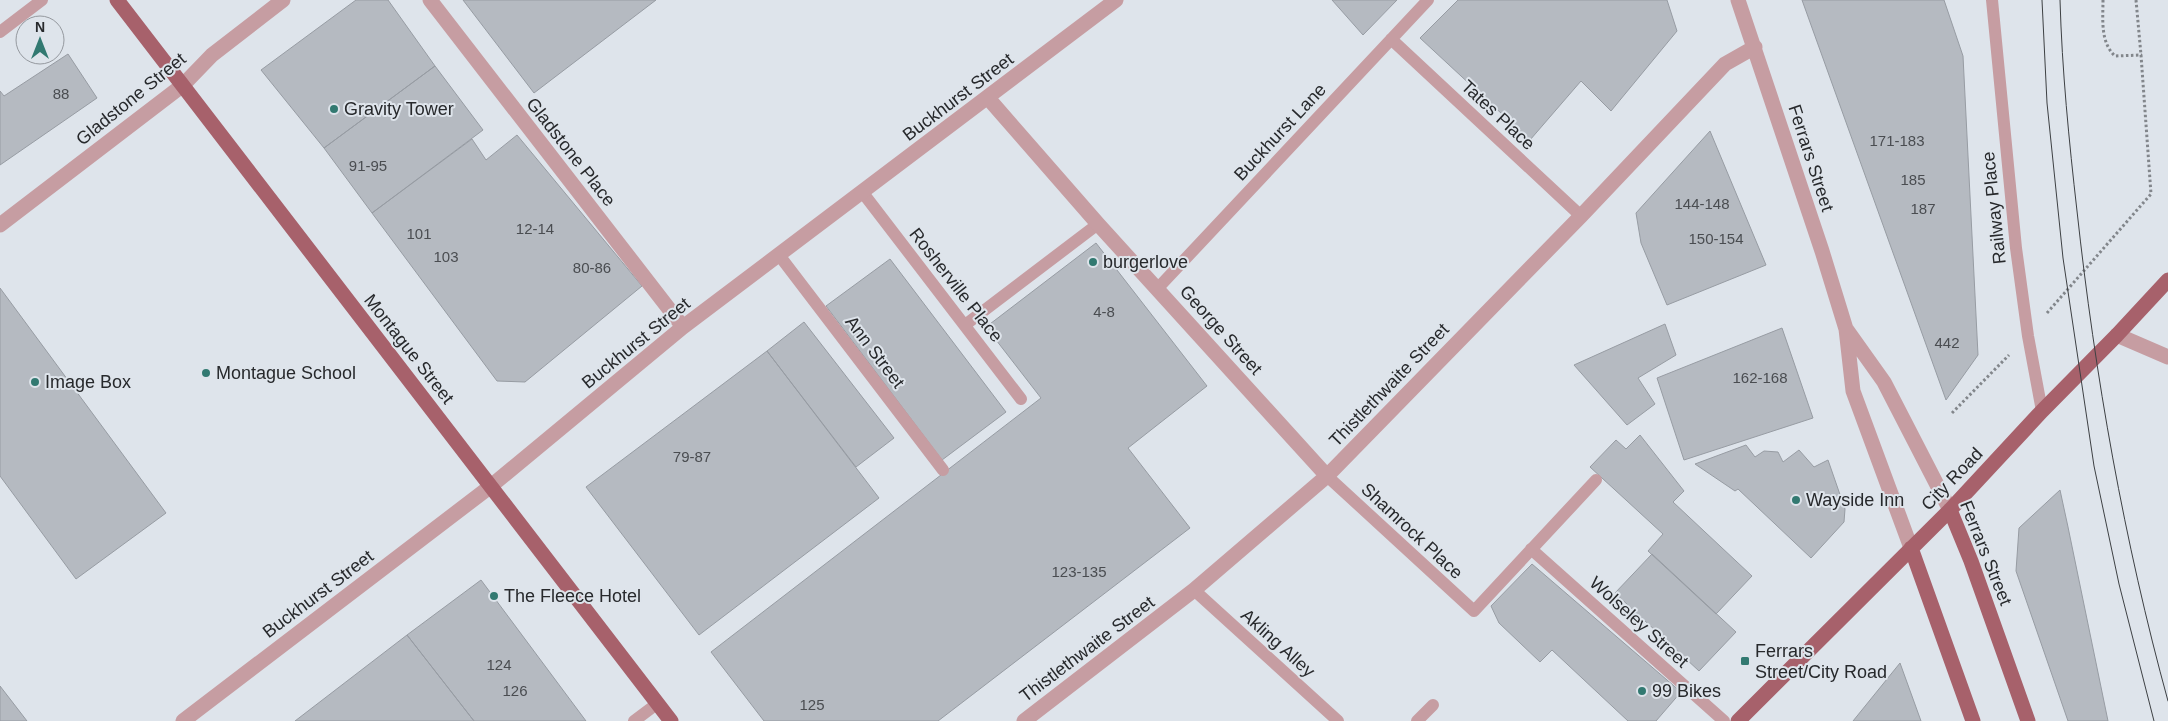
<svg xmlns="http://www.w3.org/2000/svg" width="2168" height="721" font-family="Helvetica,sans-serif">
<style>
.building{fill:#b5bac1;stroke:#979ca3}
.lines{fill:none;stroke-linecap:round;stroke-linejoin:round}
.path{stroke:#82868b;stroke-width:3;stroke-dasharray:2.5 2.5;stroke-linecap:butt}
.service{stroke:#c69da2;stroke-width:12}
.minor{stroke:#c69da2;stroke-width:15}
.primary{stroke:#a7616b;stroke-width:15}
.tram{stroke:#3d4043;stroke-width:1}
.poi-dot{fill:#327971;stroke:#dee4eb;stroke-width:2}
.labels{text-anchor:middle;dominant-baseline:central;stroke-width:4;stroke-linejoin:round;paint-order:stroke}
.number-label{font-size:15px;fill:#4a4d51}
.street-label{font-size:18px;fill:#27292c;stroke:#dee4eb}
.poi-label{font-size:18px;fill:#27292c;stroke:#dee4eb;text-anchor:start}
</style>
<rect width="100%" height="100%" fill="#dee4eb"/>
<!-- building -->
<path class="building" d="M356 0H388L435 66 324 148 261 70Z
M463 0H656L534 93Z
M1332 0H1397L1363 35Z
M1458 0H1667L1677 31 1611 111 1581 81 1530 140 1420 38Z
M1802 0H1944L1963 56 1978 355 1946 400Z
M68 54 97 98 0 165V91L4 96Z
M435 66 483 130 372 213 324 148Z
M1710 131 1766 265 1667 305 1641 243 1636 213Z
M517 135 642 286 525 382 497 381 372 213 472 139 486 160Z
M1096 243 1207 386 1128 448 1190 528 938 721H764L711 652 1041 398 986 327Z
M890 259 1006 412 942 460 826 306Z
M0 288 166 513 76 579 0 476Z
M804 322 894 438 856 467 767 351Z
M1665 324 1676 355 1638 378 1655 404 1627 425 1574 365Z
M1782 328 1813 418 1684 460 1657 378Z
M767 351 879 498 699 635 586 487Z
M1640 435 1684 491 1673 502 1752 576 1716 614 1648 551 1663 534 1590 467 1616 440 1626 449Z
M1746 445 1755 457 1764 451 1778 452 1783 462 1799 450 1814 467 1828 460 1845 509 1844 522 1811 558 1738 489 1735 491 1695 464Z
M2060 490 2068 527 2108 721H2068L2016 571 2019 528Z
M1652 554 1736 632 1699 671 1615 593Z
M1532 564 1681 692 1656 721H1628L1552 650 1540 662 1499 623 1491 606Z
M481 580 586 721H474L407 635Z
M407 635 474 721H295Z
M1900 663 1921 721H1853Z
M0 686 27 721H0Z"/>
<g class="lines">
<!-- path -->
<path class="path" d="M2136 0 2141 55
M2047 313 2151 194 2141 55 2115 56C2100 42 2103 19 2103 0
M1952 413 2009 355"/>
<!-- service -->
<path class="service" d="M1992 0 2016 248 2028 336 2042 411
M0 32 42 0
M1391 39 1581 216
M863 193 1021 399
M779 255 943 470
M1158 288 1428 0
M965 325 1098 224
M1327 476 1474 611 1596 480
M1531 549 1724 721
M1194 590 1338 721
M634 721 658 703
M1417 721 1433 705"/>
<!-- minor -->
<path class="minor" d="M430 0 683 327
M1738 0 1822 251 1846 329 1853 391 1911 548
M988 98 1098 224 1327 476
M0 225 183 85 212 55 283 0
M1847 330 1884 382 1950 510
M2117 335 2168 357
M183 721 491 486 683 327 1116 0
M1024 721 1194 590 1327 476 1581 216 1725 64 1755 47"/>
<!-- primary -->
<path class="primary" d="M117 0 671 721
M1950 510 1971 561 2028 721
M1911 548 1973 721
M1738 721 1950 510 2042 411 2117 335 2168 280"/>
<!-- tram -->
<path class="tram" d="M2042 0 2047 103 2063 258 2094 466 2119 584 2154 721
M2060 0C2062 70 2069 141 2077 211 2095 376 2124 541 2168 701"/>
</g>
<!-- markers -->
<g class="poi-dot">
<circle cx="334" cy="109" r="5"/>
<circle cx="1093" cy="262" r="5"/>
<circle cx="206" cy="373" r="5"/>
<circle cx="35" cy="382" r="5"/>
<circle cx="1796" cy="500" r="5"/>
<circle cx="494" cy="596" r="5"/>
<rect x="1740" y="656" width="10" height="10" rx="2.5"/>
<circle cx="1642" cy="691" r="5"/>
</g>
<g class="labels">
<!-- number labels -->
<g class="number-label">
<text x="61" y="93">88</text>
<text x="1897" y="140">171-183</text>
<text x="368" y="165">91-95</text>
<text x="1913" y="179">185</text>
<text x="1702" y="203">144-148</text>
<text x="1923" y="208">187</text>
<text x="535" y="228">12-14</text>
<text x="419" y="233">101</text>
<text x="1716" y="238">150-154</text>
<text x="446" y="256">103</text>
<text x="592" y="267">80-86</text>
<text x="1104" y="311">4-8</text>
<text x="1947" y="342">442</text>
<text x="1760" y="377">162-168</text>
<text x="692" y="456">79-87</text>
<text x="1079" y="571">123-135</text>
<text x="499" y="664">124</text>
<text x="515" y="690">126</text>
<text x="812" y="704">125</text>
</g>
<!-- street labels -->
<g class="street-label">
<text transform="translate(958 97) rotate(-37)">Buckhurst Street</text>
<text transform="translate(131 99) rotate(-39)">Gladstone Street</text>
<text transform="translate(1498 115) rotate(43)">Tates Place</text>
<text transform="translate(1280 132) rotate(-47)">Buckhurst Lane</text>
<text transform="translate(571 152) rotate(52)">Gladstone Place</text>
<text transform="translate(1811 158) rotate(72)">Ferrars Street</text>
<text transform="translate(1994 208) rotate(-96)">Railway Place</text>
<text transform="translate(956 285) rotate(52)">Rosherville Place</text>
<text transform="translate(1221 330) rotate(48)">George Street</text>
<text transform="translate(636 343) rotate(-39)">Buckhurst Street</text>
<text transform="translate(409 349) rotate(52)">Montague Street</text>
<text transform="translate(875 352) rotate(53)">Ann Street</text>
<text transform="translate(1389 385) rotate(-46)">Thistlethwaite Street</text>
<text transform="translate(1952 479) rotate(-46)">City Road</text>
<text transform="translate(1412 531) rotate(43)">Shamrock Place</text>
<text transform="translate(1986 553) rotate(68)">Ferrars Street</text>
<text transform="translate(318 594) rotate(-37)">Buckhurst Street</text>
<text transform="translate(1639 622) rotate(42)">Wolseley Street</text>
<text transform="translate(1278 643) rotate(42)">Akling Alley</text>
<text transform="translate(1087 649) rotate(-37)">Thistlethwaite Street</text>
</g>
<!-- poi labels -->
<g class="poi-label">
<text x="344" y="109">Gravity Tower</text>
<text x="1103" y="262">burgerlove</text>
<text x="216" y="373">Montague School</text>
<text x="45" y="382">Image Box</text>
<text x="1806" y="500">Wayside Inn</text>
<text x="504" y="596">The Fleece Hotel</text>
<text x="1755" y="651">Ferrars<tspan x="1755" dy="21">Street/City Road</tspan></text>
<text x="1652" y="691">99 Bikes</text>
</g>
</g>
<!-- north arrow -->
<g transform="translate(40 40)"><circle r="24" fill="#dee4eb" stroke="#95999f"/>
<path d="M0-4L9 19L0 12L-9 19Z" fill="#327971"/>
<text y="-8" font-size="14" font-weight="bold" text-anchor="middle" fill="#27292c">N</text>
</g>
</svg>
